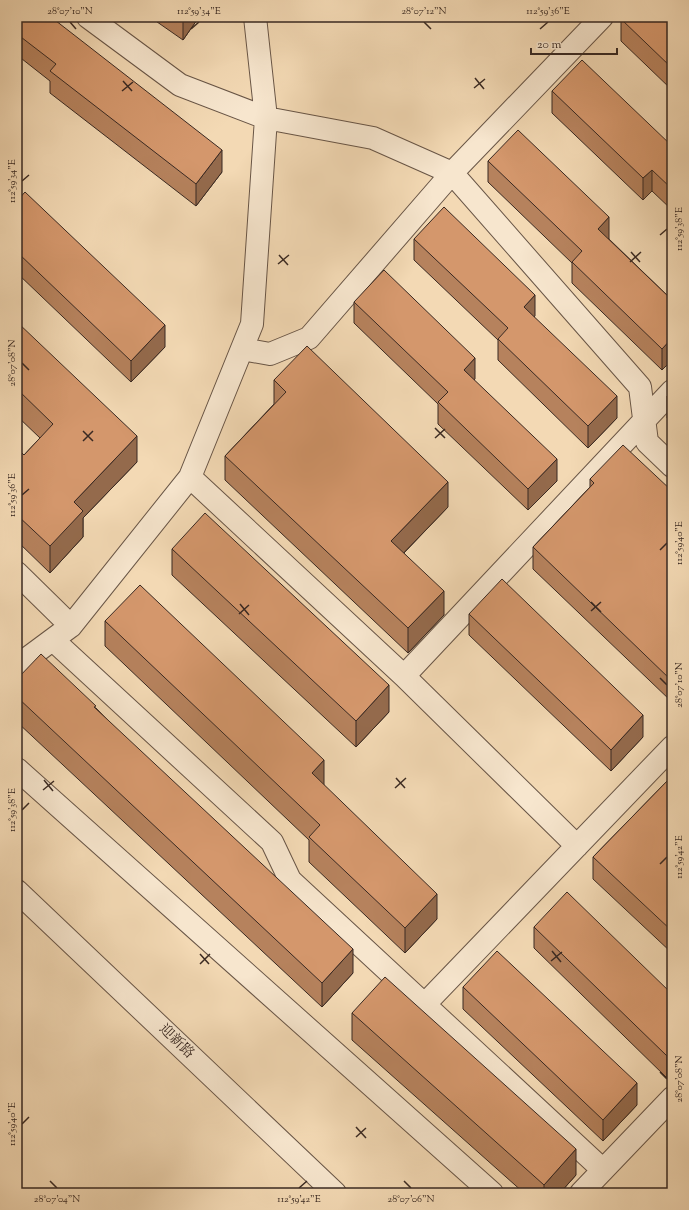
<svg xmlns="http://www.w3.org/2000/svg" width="689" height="1210" font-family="'Sorts Mill Goudy','Noto Serif SC',serif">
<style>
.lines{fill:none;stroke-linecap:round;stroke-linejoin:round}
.minor-casing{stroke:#685546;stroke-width:24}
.tertiary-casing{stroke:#685546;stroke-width:24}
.minor{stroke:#f7e6ce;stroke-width:22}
.tertiary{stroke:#f7e6ce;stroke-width:22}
.wall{fill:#b6825d;stroke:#392922}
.shaded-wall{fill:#946a4c;stroke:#392922}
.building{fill:#d4976c;stroke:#392922}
.ticks{fill:none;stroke:#392922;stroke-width:1.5}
.labels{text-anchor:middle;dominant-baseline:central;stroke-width:3;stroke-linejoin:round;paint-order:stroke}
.street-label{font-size:14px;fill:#392922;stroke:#f7e6ce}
.neatline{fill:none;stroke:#392922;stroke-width:1.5}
.ticks-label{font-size:10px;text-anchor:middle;fill:#392922}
</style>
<rect width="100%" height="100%" fill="#f3d9b4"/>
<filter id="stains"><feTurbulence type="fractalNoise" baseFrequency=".005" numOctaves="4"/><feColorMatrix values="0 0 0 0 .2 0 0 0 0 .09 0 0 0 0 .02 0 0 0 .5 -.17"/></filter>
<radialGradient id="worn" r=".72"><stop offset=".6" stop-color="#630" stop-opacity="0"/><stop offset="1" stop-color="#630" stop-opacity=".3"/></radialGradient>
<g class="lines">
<!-- minor casing -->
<g class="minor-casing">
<path id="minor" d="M88 17 180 85 266 118 373 138 452 173 640 387 647 442 672 466
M242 349 270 354 309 338 452 173 602 17
M190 477 404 676 577 846
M17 573 71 626
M53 640 272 842 290 880 603 1170
M17 666 71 626 190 477 252 324 266 118 255 17
M404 676 672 391
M17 769 492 1193
M424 1005 672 747
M581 1193 672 1098"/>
</g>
<!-- tertiary casing -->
<g class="tertiary-casing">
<path id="tertiary" d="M17 891 335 1193"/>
</g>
<!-- minor -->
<use href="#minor" class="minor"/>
<!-- tertiary -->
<use href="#tertiary" class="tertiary"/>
</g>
<!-- wall -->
<path class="wall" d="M17 17H56V21L222 172 196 206 50 93V81L17 55Z
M150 17H199L183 40Z
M672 17V90L621 41V19Z
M552 91 672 146V210L652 191 643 200 552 113Z
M488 161 609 238V239L672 300V360L662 370 572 283V263L488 182Z
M17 201 165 347 131 382 17 273Z
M414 239 535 316 534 317 617 418 588 448 498 360V340L414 260Z
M354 302 475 379 474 380 557 481 528 510 438 424V404L354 323Z
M17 322 137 462 83 518V537L50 573 17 541V448L24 455 40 438 17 416Z
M274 380 448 507 404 553 444 615 408 653 225 480V456L274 404Z
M672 391V423L667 418V396Z
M590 479 672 491V702L533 569V547L590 487Z
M172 549 389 712 356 747 172 575Z
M469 614 643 737 611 771 469 635Z
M105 621 324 785 437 919 405 953 309 862V840L105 646Z
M17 679 96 708 353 973 322 1007 17 722Z
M672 776V953L593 879V857Z
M534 927 672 994 667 1078 534 948Z
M463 987 637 1105 603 1141 463 1009Z
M352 1013 576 1175 560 1193H524L352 1040Z"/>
<!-- shaded-wall -->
<path class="shaded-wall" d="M50 17H56V31Z
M184 17H199L183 40V19Z
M222 150V172L196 206V184Z
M652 170V191L643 200V178Z
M609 217V238L598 250V229Z
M535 295V316L524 328V307Z
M165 325V347L131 382V361Z
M672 338V360L662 370V349Z
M475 358V379L464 391V370Z
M617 396V418L588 448V426Z
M137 436V462L83 518V537L50 573V546L74 502Z
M557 459V481L528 510V489Z
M448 482V507L391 566V541Z
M444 591V615L408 653V628Z
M389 685V712L356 747V721Z
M643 715V737L611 771V750Z
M324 760V785L312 798V773Z
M437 894V919L405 953V928Z
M353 949V973L322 1007V983Z
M672 1052V1073L667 1078V1056Z
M637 1083V1105L603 1141V1120Z
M576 1149V1175L560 1193H544V1185Z"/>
<!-- building -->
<path class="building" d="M17 17H51L222 150 196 184 50 71 56 64 17 34Z
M623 17H672V68L621 19Z
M582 60 672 146V189L652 170 643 178 552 91Z
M518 130 609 217 598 229 672 300V338L662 349 572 262 582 251 488 161Z
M25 192 165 325 131 361 17 252V201Z
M444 207 535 295 524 307 617 396 588 426 498 339 508 328 414 239Z
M384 270 475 358 464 370 557 459 528 489 438 402 448 392 354 302Z
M17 322 137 436 74 502 83 511 50 546 17 515V448L24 455 53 424 17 389Z
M307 346 448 482 391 541 444 591 408 628 225 456 286 392 274 380Z
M672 391V401L667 396Z
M623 445 672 491V681L533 547 594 483 590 479Z
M205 513 389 685 356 721 172 549Z
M502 579 643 715 611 750 469 614Z
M140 585 324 760 312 773 437 894 405 928 309 837 320 825 105 621Z
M41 654 96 706 94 707 353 949 322 983 17 697V679Z
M672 776V931L593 857Z
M567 892 672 994V1052L667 1056 534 927Z
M497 951 637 1083 603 1120 463 987Z
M385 977 576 1149 544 1185 352 1013Z"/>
<!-- ticks -->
<path class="ticks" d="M70 22 76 29M424 22 431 29M191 29 199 22M540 29 548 22M475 78 484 89M123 81 132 91M474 88 485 79M122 91 133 82M22 181 29 175M660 235 667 229M631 252 640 262M279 255 288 265M630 262 641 252M278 264 289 255M22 363 29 370M435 428 445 438M83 431 93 441M435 438 445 429M83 441 93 431M22 495 29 489M660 550 667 543M591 602 601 612M240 604 249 615M591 611 601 602M239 614 249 605M660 678 667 685M396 778 405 788M44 780 53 791M395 788 406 778M43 790 54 781M22 810 29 803M660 864 667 857M552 951 561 962M200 954 209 964M551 961 562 952M200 964 210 954M660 1072 667 1079M22 1124 29 1117M356 1127 366 1138M356 1137 366 1128M50 1181 57 1188M404 1181 411 1188M299 1188 307 1181"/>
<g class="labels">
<!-- street labels -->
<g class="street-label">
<text transform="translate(176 1042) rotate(44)">迎新路</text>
</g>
</g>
<!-- margin -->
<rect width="689" height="1210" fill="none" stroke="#f3d9b4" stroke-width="44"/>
<!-- scale -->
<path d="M531 48v6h86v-6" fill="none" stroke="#392922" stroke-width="2"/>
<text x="537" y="48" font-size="12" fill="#392922" stroke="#f7e6ce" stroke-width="3" paint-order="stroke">20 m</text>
<rect x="22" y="22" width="645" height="1166" class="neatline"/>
<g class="ticks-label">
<text x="70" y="14">28°07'10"N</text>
<text x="199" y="14">112°59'34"E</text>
<text x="424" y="14">28°07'12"N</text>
<text x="548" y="14">112°59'36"E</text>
<text transform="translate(11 181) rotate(-90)" y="4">112°59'34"E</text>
<text transform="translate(678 229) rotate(-90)" y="4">112°59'38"E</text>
<text transform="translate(11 363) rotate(-90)" y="4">28°07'08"N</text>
<text transform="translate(11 495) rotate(-90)" y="4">112°59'36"E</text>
<text transform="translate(678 543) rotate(-90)" y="4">112°59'40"E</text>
<text transform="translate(678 685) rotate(-90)" y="4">28°07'10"N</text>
<text transform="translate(11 810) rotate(-90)" y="4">112°59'38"E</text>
<text transform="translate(678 857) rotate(-90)" y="4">112°59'42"E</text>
<text transform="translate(678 1079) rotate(-90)" y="4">28°07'08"N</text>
<text transform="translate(11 1124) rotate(-90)" y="4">112°59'40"E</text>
<text x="57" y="1202">28°07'04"N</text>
<text x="299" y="1202">112°59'42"E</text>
<text x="411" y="1202">28°07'06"N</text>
</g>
<rect width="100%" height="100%" filter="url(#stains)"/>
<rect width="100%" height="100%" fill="url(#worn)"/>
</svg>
